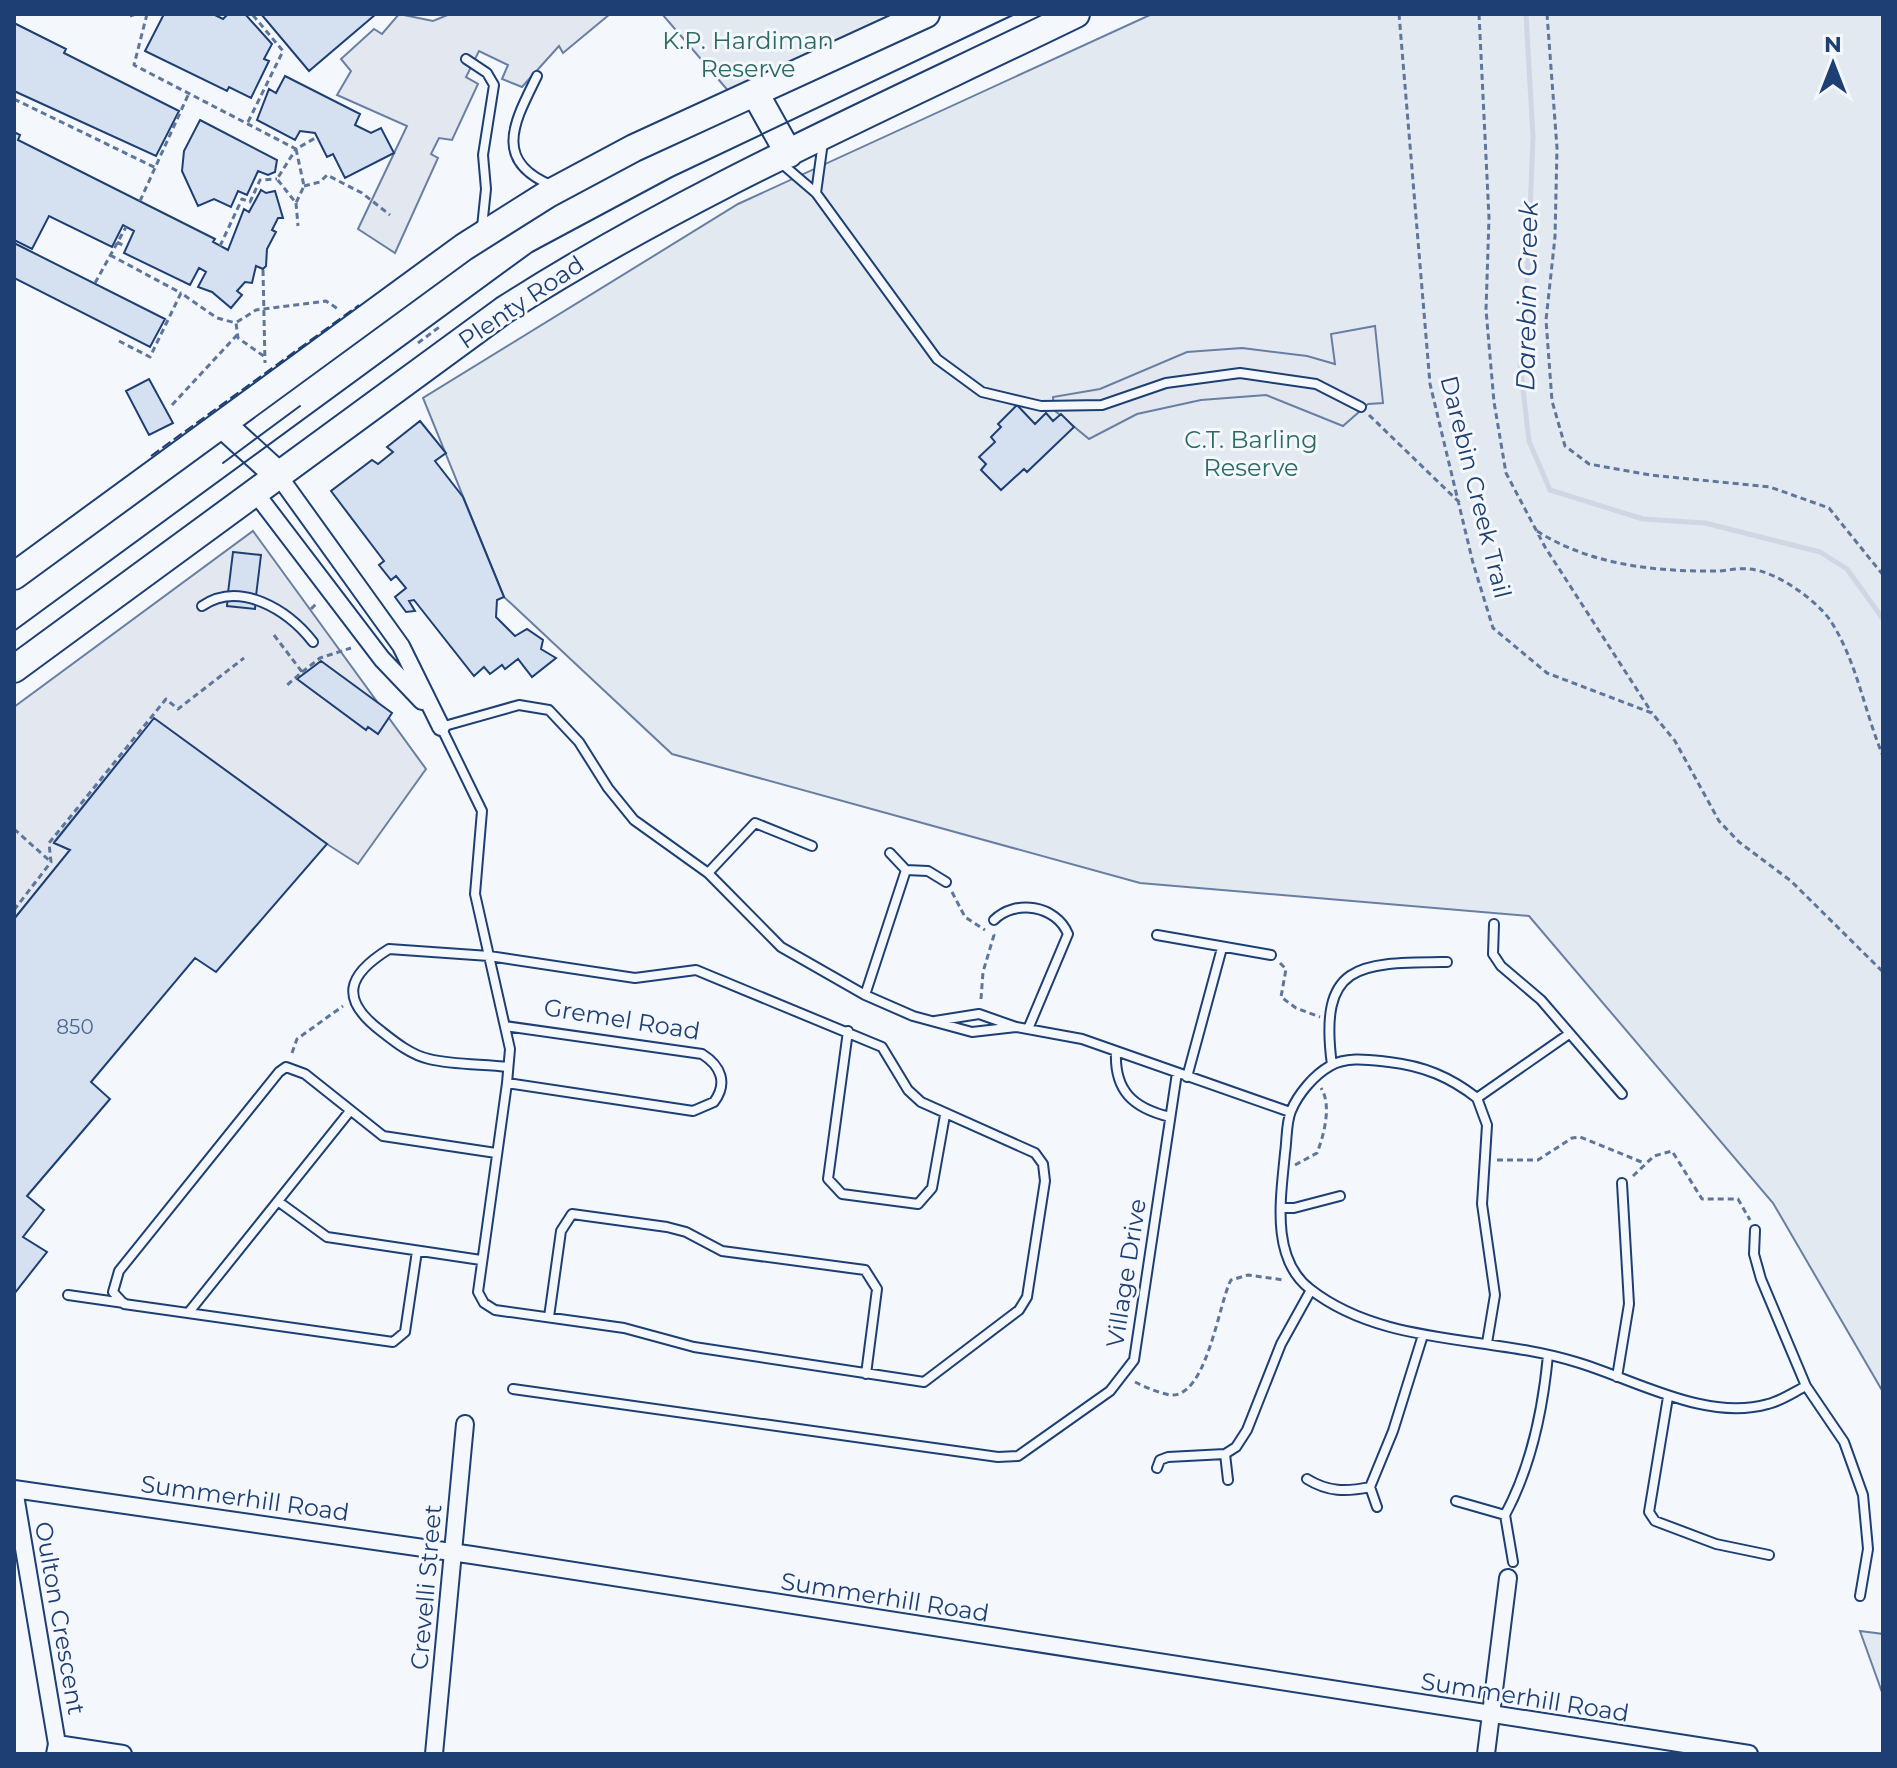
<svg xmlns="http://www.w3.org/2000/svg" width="1897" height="1768" font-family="Montserrat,sans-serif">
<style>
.green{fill:#e3e9f0;stroke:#687fa3;stroke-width:2}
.parking{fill:#e3e8f0;stroke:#687fa3;stroke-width:2}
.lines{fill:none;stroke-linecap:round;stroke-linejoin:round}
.stream{stroke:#cfd7e4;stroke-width:5}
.building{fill:#d5e0f0;stroke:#1d3f73;stroke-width:2}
.service-casing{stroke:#1d3f73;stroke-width:12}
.minor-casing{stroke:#1d3f73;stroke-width:20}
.trunk-casing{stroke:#1d3f73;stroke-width:30}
.path{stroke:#5e769c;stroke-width:3;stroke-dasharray:6 4;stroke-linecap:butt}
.service{stroke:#f4f7fb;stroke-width:8}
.minor{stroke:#f4f7fb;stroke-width:16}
.trunk{stroke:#f4f7fb;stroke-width:26}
.tram{stroke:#1d3f73;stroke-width:2}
.fence{stroke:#1d3f73;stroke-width:2;stroke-dasharray:10 4;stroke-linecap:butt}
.labels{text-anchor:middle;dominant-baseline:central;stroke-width:6;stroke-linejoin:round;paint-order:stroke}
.number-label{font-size:20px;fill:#4b6792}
.park-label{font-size:24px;fill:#2c6c60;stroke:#f4f7fb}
.street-label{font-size:24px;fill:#1d3f73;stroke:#f4f7fb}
.water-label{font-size:26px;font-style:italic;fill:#1d3f73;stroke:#f4f7fb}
</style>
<rect width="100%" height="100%" fill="#f4f7fb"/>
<!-- green -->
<path class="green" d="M662 14H923L737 101Z
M1152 14H1883V1392L1773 1203 1529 916 1140 883 672 754 504 597 423 398 738 204Z
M1860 1631 1883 1634V1695Z"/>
<!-- parking -->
<path class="parking" d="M399 14 433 21 450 14H610L563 53 559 46 522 87 502 79 508 65 479 51 466 77 478 84 452 140 439 138 431 154 438 158 395 253 358 229 407 126 337 95 351 71 341 59 374 29 382 34Z
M1375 326 1383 403 1368 404 1343 426 1266 395 1201 400 1137 414 1089 439 1054 410 1053 397 1100 389 1187 352 1242 348 1307 356 1335 364 1331 334Z
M253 531 426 769 358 864 327 844 131 747 54 842 70 850 14 919V707Z"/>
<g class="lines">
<!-- stream -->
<path class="stream" d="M1526 14 1533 137 1526 309 1520 363 1529 441 1550 490 1643 519 1705 523 1820 552 1847 569 1883 619"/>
</g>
<!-- building -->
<path class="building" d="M164 14H213L223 19 228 14H245L272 44 264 59 269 61 251 98 229 87 227 91 145 51Z
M261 14H376L309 71Z
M14 23 66 49 64 53 179 111 156 156 14 91Z
M285 76 360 114 355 125 371 133 381 128 394 153 345 178 333 154 327 157 315 133 300 131 295 140 257 120 269 89 276 93Z
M200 120 277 160 275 172 268 175 258 171 247 195 238 191 231 207 214 199 198 206 182 171 184 151Z
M14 132 20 135 18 140 215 239 213 242 228 250 244 209 249 212 261 190 266 193 275 191 283 218H278L272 230 276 232 267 249 266 266 263 269 256 266 252 283 245 282 237 291 242 295 231 308 212 292 198 287 206 272 199 268 190 285 124 253 134 231 123 225 112 247 49 216 32 249 14 240Z
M14 243 165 319 150 347 14 278Z
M149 379 173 423 149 435 126 391Z
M1017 405 1035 424 1046 413 1053 421 1061 414 1074 427 1027 472 1024 469 1001 490 981 470 986 464 979 457 995 442 991 437 1001 427 998 424Z
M420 421 446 453 435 461 463 497 504 597 497 600 496 617 515 636 527 629 543 640 541 649 556 658 532 677 518 659 505 669 502 665 490 674 484 667 474 676 414 600 409 601 415 611 406 612 395 597 406 588 396 576 391 580 379 565 384 561 331 491 372 460 378 464 393 452 387 447Z
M233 552 261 555 256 596 228 593Z
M228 593 256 596 255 609 227 606Z
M321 661 392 713 378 734 368 727 366 730 297 679Z
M154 718 327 844 216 972 195 958 91 1082 110 1099 27 1196 44 1210 23 1237 47 1252 14 1294V919L70 850 54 843Z"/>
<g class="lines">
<!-- service casing -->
<g class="service-casing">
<path id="service" d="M466 59 487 73 494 85 483 155 486 189 482 227
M537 76C515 121 491 161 553 186
M781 163 816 193 937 359 982 392 1041 406 1102 405 1166 383 1240 373 1316 384 1361 407
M816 193 823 142
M202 606C240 580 288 610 313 642
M890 853 906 870 928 871 946 882
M708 873 755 823 812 846
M994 920C1015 899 1056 905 1068 934L1028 1029
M1494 924 1493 954 1501 966 1541 1000 1622 1094
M1157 935 1271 955
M865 995 906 870
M935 1021 979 1014 1016 1027 1082 1039 1290 1112
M505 1026 702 1054C721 1066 728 1083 714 1102L693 1111 507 1083
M848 1031 828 1179 842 1194 918 1204 932 1188 945 1115
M1116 1051C1114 1091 1133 1108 1170 1117
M1332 1065C1318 961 1360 963 1447 962
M508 1067C483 1064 454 1065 429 1059 411 1055 395 1042 381 1031 339 999 347 975 389 949L489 956 635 978 696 970 882 1047 908 1090 921 1102 1035 1153 1043 1164 1045 1181 1027 1297 1019 1310 924 1382 694 1347 624 1328 495 1310 484 1303 478 1292 507 1083 510 1049 475 894 482 811 441 727 519 705 549 710 579 742 608 788 634 820 708 873 781 947 865 995 913 1016 972 1032 1016 1027
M1187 1077 1222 948
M1477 1098 1569 1034
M279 1202 327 1237 481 1260
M1281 1208H1294L1340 1196
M1755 1230 1754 1254 1761 1279 1806 1386 1844 1442 1863 1495 1868 1549 1860 1596
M417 1251 405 1332 393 1342 124 1304 113 1292 119 1271 279 1072 286 1067 305 1074 383 1136 496 1153
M68 1295 124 1303
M189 1312 350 1111
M549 1317 561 1231 572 1214 667 1227 686 1232 722 1251 865 1270 877 1289 866 1374
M1487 1343 1495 1295 1482 1204 1487 1125 1477 1098C1450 1077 1424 1066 1389 1062 1370 1060 1347 1056 1330 1066 1314 1075 1298 1094 1291 1111 1286 1123 1287 1140 1285 1153 1281 1197 1270 1258 1310 1289 1384 1347 1490 1335 1576 1362 1634 1379 1706 1422 1768 1404 1781 1401 1794 1392 1806 1386
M1617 1377 1629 1304 1622 1183
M513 1389 998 1457 1018 1456 1110 1391 1134 1360 1177 1073
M1668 1397 1649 1512 1655 1521 1716 1544 1769 1555
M1225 1454 1228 1480
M1157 1468 1160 1460 1168 1457 1225 1454 1236 1447 1247 1430 1281 1344 1311 1290
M1307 1479C1328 1492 1346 1492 1370 1487L1377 1507
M1370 1487 1393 1431 1423 1335
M1456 1501 1505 1515 1513 1562
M1505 1515C1531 1467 1543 1409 1548 1355"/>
</g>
<!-- minor casing -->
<g class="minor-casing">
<path id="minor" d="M278 475 401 646 441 727
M254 491 382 659 422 701
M14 1489 472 1555 1749 1754
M14 1489 57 1744 55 1754
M57 1744 123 1754
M434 1754 465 1424
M1486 1754 1508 1578"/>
</g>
<!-- trunk casing -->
<g class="trunk-casing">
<path id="trunk" d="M755 93 789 154
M223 425 278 475
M14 576 464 247 548 194 634 148 926 14
M14 669 504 310C685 194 883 108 1076 14"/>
</g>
<!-- path -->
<path class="path" d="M147 14 134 65 296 149 317 137
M1399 14 1430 384 1473 563 1493 628 1547 673 1652 713 1675 741 1719 821 1739 842 1791 881 1883 972
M1479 14 1489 218 1486 310 1494 402 1506 473 1545 547 1652 713
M1547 14 1557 148 1555 237 1546 320 1552 401 1565 446 1589 464 1650 475 1770 487 1829 508 1883 575
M130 16 136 14
M14 99 156 168
M248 122 283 51 252 14
M296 149 304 186 296 203 277 179Z
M304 186 320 182 327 175 362 193 390 215
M140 201 189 93
M296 203 298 226
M117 242 126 247
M220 246 242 199 250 202 260 180 277 179
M110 255 181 293
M263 270 265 363
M95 283 126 227
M237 322 256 310 326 301 338 309
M119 341 150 357 181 293 217 318 236 323 238 338 265 357
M418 343 442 325
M172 405 237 335
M1369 415 1461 504
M1537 531C1590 565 1656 572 1719 571 1729 570 1739 568 1749 569 1776 571 1815 599 1830 620 1857 661 1864 711 1883 756
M311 609 316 604
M274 635 302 672 285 687
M302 672 320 658 351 648
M14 829 51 862
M952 892 965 917 985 930
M14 910 51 862 49 843 166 699 178 709 244 658
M1280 963 1286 969 1281 997 1296 1008 1320 1017
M981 999 983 972 994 935 992 934
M292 1053 297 1039 343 1006
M1497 1160H1538L1572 1138 1580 1137 1644 1163
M1295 1165 1317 1153C1324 1135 1332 1105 1321 1088
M1633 1176 1654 1156 1672 1151 1702 1199H1738L1750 1220
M1135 1382C1145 1387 1159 1393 1170 1395 1207 1399 1219 1301 1231 1280L1248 1275 1284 1280"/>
<!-- service -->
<use href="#service" class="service"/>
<!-- minor -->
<use href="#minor" class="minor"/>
<!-- trunk -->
<use href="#trunk" class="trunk"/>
<!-- tram -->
<path class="tram" d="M223 463 300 406
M14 631 532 252 672 177 1015 14"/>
<!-- fence -->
<path class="fence" d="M151 456 359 305"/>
</g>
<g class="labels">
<!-- number labels -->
<g class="number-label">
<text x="75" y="1027">850</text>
</g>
<!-- park labels -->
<g class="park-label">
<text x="748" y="40">K.P. Hardiman<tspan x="748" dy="28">Reserve</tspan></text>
<text x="1251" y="439">C.T. Barling<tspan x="1251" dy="28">Reserve</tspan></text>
</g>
<!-- street labels -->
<g class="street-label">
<text transform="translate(521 302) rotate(-34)">Plenty Road</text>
<text transform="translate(1476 487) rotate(76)">Darebin Creek Trail</text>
<text transform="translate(622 1019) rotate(9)">Gremel Road</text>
<text transform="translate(1126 1273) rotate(-81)">Village Drive</text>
<text transform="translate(245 1498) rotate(8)">Summerhill Road</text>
<text transform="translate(426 1587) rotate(-85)">Crevelli Street</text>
<text transform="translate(885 1597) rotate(9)">Summerhill Road</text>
<text transform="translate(60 1618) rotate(80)">Oulton Crescent</text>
<text transform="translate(1525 1697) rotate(9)">Summerhill Road</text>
</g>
<!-- water labels -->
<g class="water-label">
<text transform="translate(1527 296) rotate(-89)">Darebin Creek</text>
</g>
</g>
<!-- border -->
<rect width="1897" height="1768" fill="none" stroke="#1d3f73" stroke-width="32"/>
<!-- north arrow -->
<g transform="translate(1833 64)" stroke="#f4f7fb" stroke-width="6" paint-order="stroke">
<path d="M0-6L14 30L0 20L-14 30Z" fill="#1d3f73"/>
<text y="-12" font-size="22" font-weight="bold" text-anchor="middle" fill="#1d3f73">N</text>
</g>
</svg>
